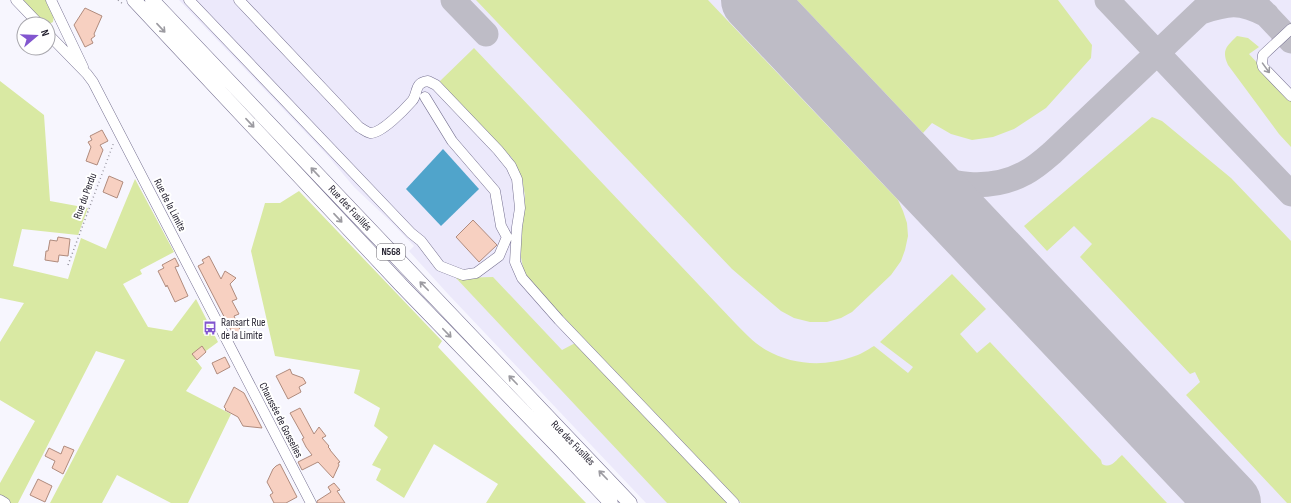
<svg xmlns="http://www.w3.org/2000/svg" width="1291" height="503" font-family="'Sofia Sans Condensed',sans-serif">
<style>
.built{fill:#ece9fb}
.green{fill:#d9e9a3}
.water{fill:#50a4cb}
.lines{fill:none;stroke-linecap:round;stroke-linejoin:round}
.taxiway{stroke:#bebcc6;stroke-width:25}
.runway{stroke:#bebcc6;stroke-width:64}
.building{fill:#f7d0c1;stroke:#b08b7d}
.minor-casing{stroke:#777292;stroke-width:11}
.highway-casing{stroke:#777292;stroke-width:15}
.path{stroke:#92909b;stroke-width:1.5;stroke-dasharray:1 3;stroke-linecap:butt}
.minor{stroke:#fff;stroke-width:10}
.highway{stroke:#fff;stroke-width:14}
.oneway{stroke:#9c9ba1}
.labels{text-anchor:middle;dominant-baseline:central;stroke-width:4;stroke-linejoin:round;paint-order:stroke}
.shield{fill:#fff;stroke:#66646d;stroke-width:1}
.shield-label{font-size:10px;font-weight:bold;fill:#24212f}
.street-label{font-size:11px;fill:#24212f;stroke:#fff}
.poi-label{font-size:11px;fill:#24212f;stroke:#fff;text-anchor:start}
</style>
<rect width="100%" height="100%" fill="#f7f6fe"/>
<!-- built -->
<path class="built" d="M179 0H1291V503H646L448 294 409 251 414 246 391 222 354 187 328 156Z"/>
<!-- green -->
<path class="green" d="M19 0H46L54 15 53 22 49 24H42Z
M476 0H708L898 200 903 211 907 223 908 236 905 250 901 261 891 275 852 312 841 318 827 322H810L794 318 781 311 732 269Z
M797 0H1058L1092 45 1091 58 1046 108 1014 129 993 137 972 140 951 134 932 123 923 133Z
M1237 36 1248 38 1259 47 1249 54 1291 99V147L1279 134 1228 65C1221 50 1227 46 1237 36Z
M474 48 736 324C745 333 754 343 766 350 792 365 824 367 852 357 860 355 867 350 874 346L908 373 913 367 880 342 952 274 986 309 960 334 977 353 990 342 1101 460 1102 464C1111 469 1115 461 1122 455L1167 503H741L530 282 524 273 520 252 525 196 522 179 512 158 439 82Z
M0 81 44 115 50 201 88 208 78 235 22 229 13 266 68 279 81 238 106 249 135 179 174 252 140 270 142 274 123 284 148 327 172 331 196 299 218 342 195 359 202 368 186 391 231 414 188 503H171L117 475 102 503H50L125 360 96 351 18 503H8L0 497V483L35 421 0 400V342L24 303 0 298Z
M1152 117 1162 121 1231 178 1291 241V503H1287L1186 395 1200 382 1195 372 1190 374 1080 257 1092 244 1074 226 1047 251 1024 226Z
M299 191 442 341 438 347 518 432 586 503H486L498 484 434 444 404 498 376 480 381 469 372 465 388 437 374 426 380 408 354 393 360 370 275 356 251 251 265 203H280Z
M493 277 562 350 579 341 734 503H667L456 278Z"/>
<!-- water -->
<path class="water" d="M443 149 479 189 441 226 406 189Z"/>
<g class="lines">
<!-- taxiway -->
<path class="taxiway" d="M453 0 486 34
M1107 0 1291 194
M1256 4 1291 41
M1201 12C1229 3 1239 1 1267 15
M885 140C895 149 904 159 915 166 946 188 992 191 1025 173 1035 168 1044 160 1052 153L1213 0"/>
<!-- runway -->
<path class="runway" d="M753 0 1229 503"/>
</g>
<!-- building -->
<path class="building" d="M85 8 102 16 94 34 95 36 91 39 93 43 85 47 74 25Z
M102 130 108 141 100 145 103 150 97 165 86 161 91 147 88 142 92 140 90 136Z
M109 176 123 182 117 198 103 192Z
M473 220 497 245 479 262 456 237Z
M58 237 70 239 68 256 59 255 58 262 45 260 46 251H48L50 240 57 241Z
M209 256 221 279 225 271 236 278 230 284 237 299 232 301 239 314 234 316 241 332 234 336 198 266 204 263 202 260Z
M175 258 179 266 175 267 188 296 175 302 167 285 166 287 158 271 164 268 162 265Z
M202 346 206 352 197 360 192 354Z
M225 357 230 367 217 374 212 363Z
M290 369 292 374 303 378 306 383 299 387 301 392 288 399 276 376Z
M234 387 244 393 262 428 243 426 238 417 225 410 226 409 224 407Z
M300 408 314 434 319 427 326 436 322 438 329 446 328 447 330 449V450L340 462 338 463 339 465 333 478 318 462 302 470 298 462 312 455 306 447 302 439 304 438 290 413Z
M64 446 74 450 63 474 52 468 55 461 45 456 49 448 61 454Z
M280 464 297 497 286 503H274L270 495 273 493 267 482 273 469 276 466Z
M38 479 52 486 45 502 30 495Z
M334 483 340 490 337 491 345 503H317V501L331 492 328 487Z"/>
<g class="lines">
<!-- minor casing -->
<g class="minor-casing">
<path id="minor" d="M16 0 39 24
M51 0 83 67
M189 0 411 233 421 241 440 266 463 275 476 273 499 256 507 237
M239 0 359 127C363 129 366 132 370 133 381 134 405 109 412 101 419 93 413 83 428 81L436 85 498 150 511 166 517 179 520 208 517 227 515 262 522 278 559 320 734 503
M1291 29 1263 55 1262 63 1263 67 1291 96
M48 34 87 74 93 82 311 503
M425 97 452 141 495 191 501 226 507 237
M0 500 5 503"/>
</g>
<!-- highway casing -->
<g class="highway-casing">
<path id="highway" d="M134 0 402 286 560 449 611 503
M152 0 630 503"/>
</g>
<!-- path -->
<path class="path" d="M118 0 123 4
M68 265 114 142"/>
<!-- minor -->
<use href="#minor" class="minor"/>
<!-- highway -->
<use href="#highway" class="highway"/>
</g>
<!-- one-way arrows -->
<defs><path id="oneway-shaft" d="M-6 0H5M1.5-3L5.5 0L1.5 3" fill="none" stroke-width="1.6" stroke-linecap="round" stroke-linejoin="round"/></defs>
<g class="oneway">
<use href="#oneway-shaft" transform="translate(161 28) rotate(47)"/>
<use href="#oneway-shaft" transform="translate(1266 68) rotate(54)"/>
<use href="#oneway-shaft" transform="translate(250 123) rotate(47)"/>
<use href="#oneway-shaft" transform="translate(315 172) rotate(-133)"/>
<use href="#oneway-shaft" transform="translate(338 218) rotate(47)"/>
<use href="#oneway-shaft" transform="translate(424 286) rotate(-134)"/>
<use href="#oneway-shaft" transform="translate(447 333) rotate(46)"/>
<use href="#oneway-shaft" transform="translate(513 380) rotate(-134)"/>
<use href="#oneway-shaft" transform="translate(603 475) rotate(-134)"/>
</g>
<!-- icons -->
<defs>
<g id="bus-bare" transform="scale(1.08)"><path d="M-5-6H5V4H4V6H2V4H-2V6H-4V4H-5ZM-3.5-4V0h7V-4ZM-3.5 1.2v1.5H-2V1.2ZM2 1.2v1.5H3.5V1.2Z" fill="#8256cf" stroke="#fff" stroke-width="2.5" paint-order="stroke"/></g>
</defs>
<g fill-rule="evenodd">
<use href="#bus-bare" x="210" y="328"/>
</g>
<g class="labels">
<!-- shield labels -->
<rect class="shield" x="377" y="244" width="28" height="16" rx="3"/>
<g class="shield-label">
<text x="391" y="252">N568</text>
</g>
<!-- street labels -->
<g class="street-label">
<text transform="translate(85 196) rotate(-70)">Rue du Perdu</text>
<text transform="translate(170 205) rotate(63)">Rue de la Limite</text>
<text transform="translate(350 208) rotate(47)">Rue des Fusillés</text>
<text transform="translate(281 420) rotate(63)">Chaussée de Gosselies</text>
<text transform="translate(573 443) rotate(46)">Rue des Fusillés</text>
</g>
<!-- poi labels -->
<g class="poi-label">
<text x="221" y="322">Ransart Rue<tspan x="221" dy="13">de la Limite</tspan></text>
</g>
</g>
<!-- north arrow -->
<g transform="translate(36 36) rotate(71)"><circle r="19" fill="#ffffff" stroke="#a7a6ac"/>
<path d="M0-3L7 15L0 10L-7 15Z" fill="#8256cf"/>
<text y="-6" font-size="11" font-weight="bold" text-anchor="middle" fill="#24212f">N</text>
</g>
</svg>
